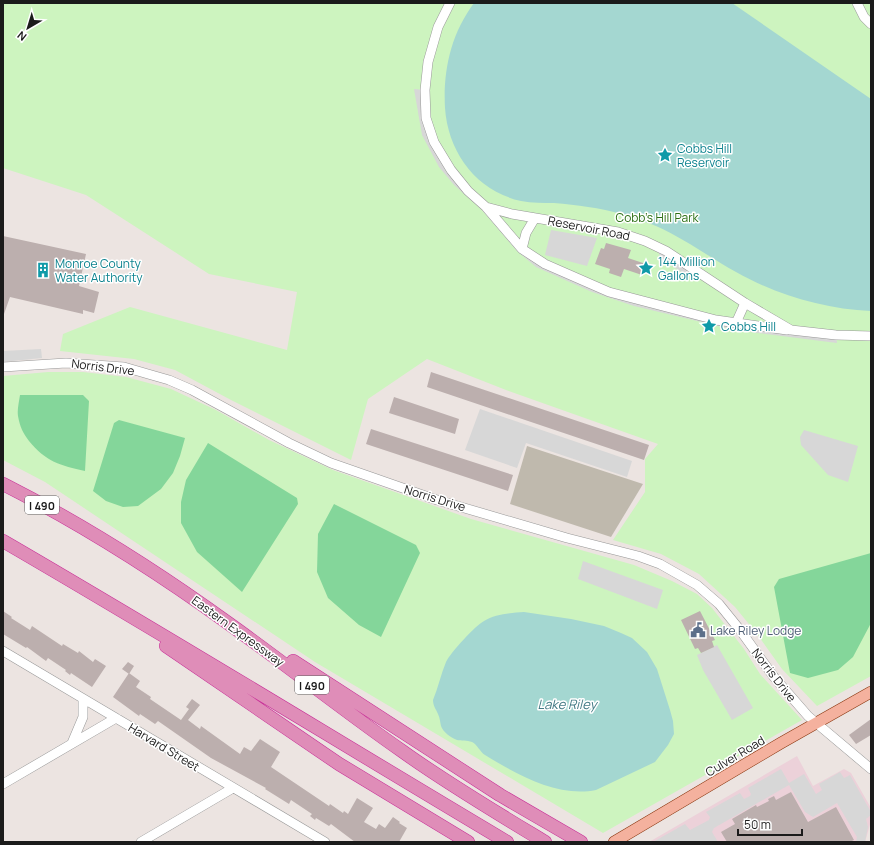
<svg xmlns="http://www.w3.org/2000/svg" width="874" height="845" font-family="Manrope,sans-serif">
<style>
.commercial{fill:#ecd1d9}
.construction{fill:#bfb9ad}
.park{fill:#cdf4bf}
.pitch{fill:#84d69a}
.parking{fill:#d7d7d7}
.water{fill:#a4d7d1}
.building{fill:#bcafae}
.lines{fill:none;stroke-linecap:round;stroke-linejoin:round}
.minor-casing{stroke:#989898;stroke-width:10}
.major-casing{stroke:#87330b;stroke-width:12}
.highway-casing{stroke:#c83098;stroke-width:14}
.minor{stroke:#fff;stroke-width:9}
.major{stroke:#f4b19e;stroke-width:11}
.highway{stroke:#df8db8;stroke-width:13}
.labels{text-anchor:middle;dominant-baseline:central;stroke-width:3;stroke-linejoin:round;paint-order:stroke}
.shield{fill:#fff;stroke:#5f5f5f;stroke-width:1}
.shield-label{font-size:11px;font-weight:bold;fill:#1b1b1b}
.culture-label{font-size:12px;fill:#0d838f;stroke:#fff;text-anchor:start}
.park-label{font-size:12px;fill:#2b6f13;stroke:#fff}
.street-label{font-size:12px;fill:#1b1b1b;stroke:#fff}
.service-label{font-size:12px;fill:#4e5e75;stroke:#fff;text-anchor:start}
.water-label{font-size:13px;font-style:italic;fill:#437b85;stroke:#fff}
</style>
<rect width="100%" height="100%" fill="#ece4e1"/>
<!-- commercial -->
<path class="commercial" d="M797 756 813 786 844 769 851 773 871 808V821L865 842H649Z"/>
<!-- construction -->
<path class="construction" d="M527 446 643 484 611 537 510 504Z"/>
<!-- park -->
<path class="park" d="M3 3H871V676L817 706 782 669 757 634 735 607 699 574 661 554 613 540 645 492V459L658 444 506 390 427 359 368 399 351 460 231 400 175 370 134 359 60 351 63 334 130 307 287 350 297 292 209 274 86 195 3 168Z
M48 372H83L126 377 171 389 216 410 269 440 333 470 471 519 634 565 672 581 697 594 712 608 744 649 760 674 802 720 603 833 315 662 45 482 3 460V376Z"/>
<!-- pitch -->
<path class="pitch" d="M20 395H83L89 401 85 471C61 466 45 461 29 441 23 433 20 427 18 416 17 410 19 402 20 395Z
M119 420 185 438 180 456 173 473 161 489 138 506 123 507 106 501 93 491 114 423Z
M208 443 297 498 298 504 242 592 197 552 181 523V502L186 480Z
M334 504 416 545 420 553 381 637 359 625 328 598 317 572 318 534Z
M871 553V623L853 657 838 670 808 678 790 673 774 587 779 579Z"/>
<!-- parking -->
<path class="parking" d="M414 89 425 90 426 118 448 172 522 249 576 278 675 310 836 335 837 343 735 330 634 306 592 292 536 267 517 251 481 209 454 185 439 167 422 135Z
M551 230 597 238 587 266 545 255Z
M658 251 691 271 688 276 661 259Z
M41 349 42 358 3 362V351Z
M480 409 632 461 627 477 526 443 517 468 465 450Z
M804 430 858 446 848 482 828 475 801 445 800 437Z
M583 561 663 590 657 609 578 579Z
M717 645 753 708 732 720 703 670 697 655Z
M781 769 789 783 804 774 816 794 822 790 819 784 840 772 844 778 850 775 871 812V815L866 819 868 827 865 842H856L857 837 837 803 813 817 805 812 789 785 714 828 712 832 718 842H653L685 824 690 830 709 820 710 817 706 812 740 793 744 799 750 796 751 794 748 788Z"/>
<!-- water -->
<path class="water" d="M474 3H732L871 99V311C824 309 777 295 736 272 709 257 685 239 656 226 634 217 611 210 588 207 577 205 566 204 554 203 543 203 532 203 521 201 476 191 448 152 445 108 443 70 451 34 474 3Z
M524 612 571 619 604 626 621 633 632 638 647 652 657 669 670 710 673 721 674 734 668 745 655 762 596 790C558 798 516 774 485 755 480 752 477 744 472 742 467 740 461 741 457 740 451 738 443 732 441 726 440 722 440 718 438 714 436 709 433 706 433 700 438 688 441 674 446 662 451 652 475 626 484 621 495 614 511 613 524 612Z"/>
<!-- building -->
<path class="building" d="M3 236 86 254 79 286 99 292 94 313 83 310V314L10 297 4 314H3Z
M606 243 631 250 628 258 646 264 642 275 624 269 621 277 609 273 610 269 595 264 601 248 604 249Z
M431 372 649 445 644 460 427 387Z
M394 397 459 419 455 434 389 413Z
M371 429 513 475 508 491 366 444Z
M3 611 12 617 11 618 30 630 32 626 62 646 63 644 78 653 79 651 93 662 95 659 106 666 92 687 71 673 70 675 65 671 66 670 48 658 46 661 27 647 26 648 3 634Z
M700 611 715 640 712 641 714 647 701 653 698 648 695 649 681 620Z
M128 662 134 666 129 674 122 669Z
M129 673 140 681 136 687 151 697 150 699 181 720 189 709 186 707 192 699 200 705 188 720 200 729 201 726 240 754 244 747 251 751 260 739 280 752 271 767 329 806 330 804 343 813 344 811 348 814 357 798 373 808 364 822 376 829 379 824 385 828 393 817 400 822 399 823 407 828 399 842H355L331 824 329 826 316 818 315 820 310 816 312 814 291 800 289 804 265 789 266 788 211 758 158 721 155 724 140 714 139 716 113 697Z
M871 719V735L856 744 849 735Z
M791 792 808 822 836 807 854 840 850 842H727L721 832 735 824 732 819 756 805 757 807 769 801 768 799 774 796 776 800Z"/>
<g class="lines">
<!-- minor casing -->
<g class="minor-casing">
<path id="minor" d="M450 3 438 27 428 62 425 90 426 118 434 142 451 170 468 191 486 207 512 214 618 232 645 241 666 251 745 303 791 330 836 335 871 336
M857 3 864 17 871 24
M486 207 522 249 545 264 609 292 716 320 787 330
M522 249 526 233 535 218
M736 323 745 303
M3 367 66 363 124 367 148 374 169 380 192 390 289 443 331 463 437 500 567 538 638 556 660 564 697 585 719 604 740 630 774 677 808 716 871 769
M3 651 325 842
M72 743 83 717V699
M3 784 116 718
M141 842 233 788"/>
</g>
<!-- major casing -->
<g class="major-casing">
<path id="major" d="M614 842 781 743 871 692"/>
</g>
<!-- highway casing -->
<g class="highway-casing">
<path id="highway" d="M3 484C82 524 156 571 228 623 287 665 343 710 402 751 448 784 497 813 545 842
M3 541C172 639 339 742 507 842
M166 646 339 764 468 842
M293 661 500 795 581 842"/>
</g>
<!-- minor -->
<use href="#minor" class="minor"/>
<!-- major -->
<use href="#major" class="major"/>
<!-- highway -->
<use href="#highway" class="highway"/>
</g>
<!-- icons -->
<defs>
<g id="sight-bare" transform="scale(1.2)"><path d="M0-6L1.8-2.2L6-1.7L2.9 1.2L3.7 5.4L0 3.3L-3.7 5.4L-2.9 1.2L-6-1.7L-1.8-2.2Z" fill="#0f9aa8" stroke="#fff" stroke-width="2.5" paint-order="stroke"/></g>
<g id="building-bare" transform="scale(1.2)"><path d="M-4-6H4V6H1V3H-1V6H-4ZM-2.5-4.3h1.7v1.8h-1.7ZM.8-4.3h1.7v1.8H.8ZM-2.5-1h1.7V.8h-1.7ZM.8-1h1.7V.8H.8Z" fill="#0f9aa8" stroke="#fff" stroke-width="2.5" paint-order="stroke"/></g>
<g id="civic-bare" transform="scale(1.2)"><path d="M-.6-6.5H3V-4.5H.6V-3L4-1V1h2V6H-6V1h2V-1L-.6-3ZM-1.2 2.5V6h2.4V2.5Z" fill="#5c6f8a" stroke="#fff" stroke-width="2.5" paint-order="stroke"/></g>
</defs>
<g fill-rule="evenodd">
<use href="#sight-bare" x="665" y="155"/>
<use href="#sight-bare" x="646" y="268"/>
<use href="#building-bare" x="43" y="270"/>
<use href="#sight-bare" x="709" y="326"/>
<use href="#civic-bare" x="698" y="630"/>
</g>
<g class="labels">
<!-- shield labels -->
<g class="shield">
<rect x="25" y="496" width="34" height="18" rx="3"/>
<rect x="295" y="676" width="34" height="18" rx="3"/>
</g>
<g class="shield-label">
<text x="42" y="505">I 490</text>
<text x="312" y="685">I 490</text>
</g>
<!-- culture labels -->
<g class="culture-label">
<text x="677" y="148">Cobbs Hill<tspan x="677" dy="14">Reservoir</tspan></text>
<text x="658" y="261">144 Million<tspan x="658" dy="14">Gallons</tspan></text>
<text x="55" y="263">Monroe County<tspan x="55" dy="14">Water Authority</tspan></text>
<text x="721" y="326">Cobbs Hill</text>
</g>
<!-- park labels -->
<g class="park-label">
<text x="657" y="217">Cobb's Hill Park</text>
</g>
<!-- street labels -->
<g class="street-label">
<text transform="translate(589 228) rotate(11)">Reservoir Road</text>
<text transform="translate(103 367) rotate(7)">Norris Drive</text>
<text transform="translate(435 498) rotate(17)">Norris Drive</text>
<text transform="translate(238 631) rotate(36)">Eastern Expressway</text>
<text transform="translate(774 675) rotate(52)">Norris Drive</text>
<text transform="translate(164 747) rotate(31)">Harvard Street</text>
<text transform="translate(735 756) rotate(-31)">Culver Road</text>
</g>
<!-- service labels -->
<g class="service-label">
<text x="710" y="630">Lake Riley Lodge</text>
</g>
<!-- water labels -->
<g class="water-label">
<text x="567" y="704">Lake Riley</text>
</g>
</g>
<!-- border -->
<rect width="874" height="845" fill="none" stroke="#1b1b1b" stroke-width="8"/>
<!-- north arrow -->
<g transform="translate(28 28) rotate(218)" stroke="#ffffff" stroke-width="3" paint-order="stroke">
<path d="M0-3L7 15L0 10L-7 15Z" fill="#1b1b1b"/>
<text y="-6" font-size="11" font-weight="bold" text-anchor="middle" fill="#1b1b1b">N</text>
</g>
<!-- scale -->
<path d="M738 829v6h64v-6" fill="none" stroke="#1b1b1b" stroke-width="2"/>
<text x="744" y="829" font-size="12" fill="#1b1b1b" stroke="#ffffff" stroke-width="3" paint-order="stroke">50 m</text>
</svg>
